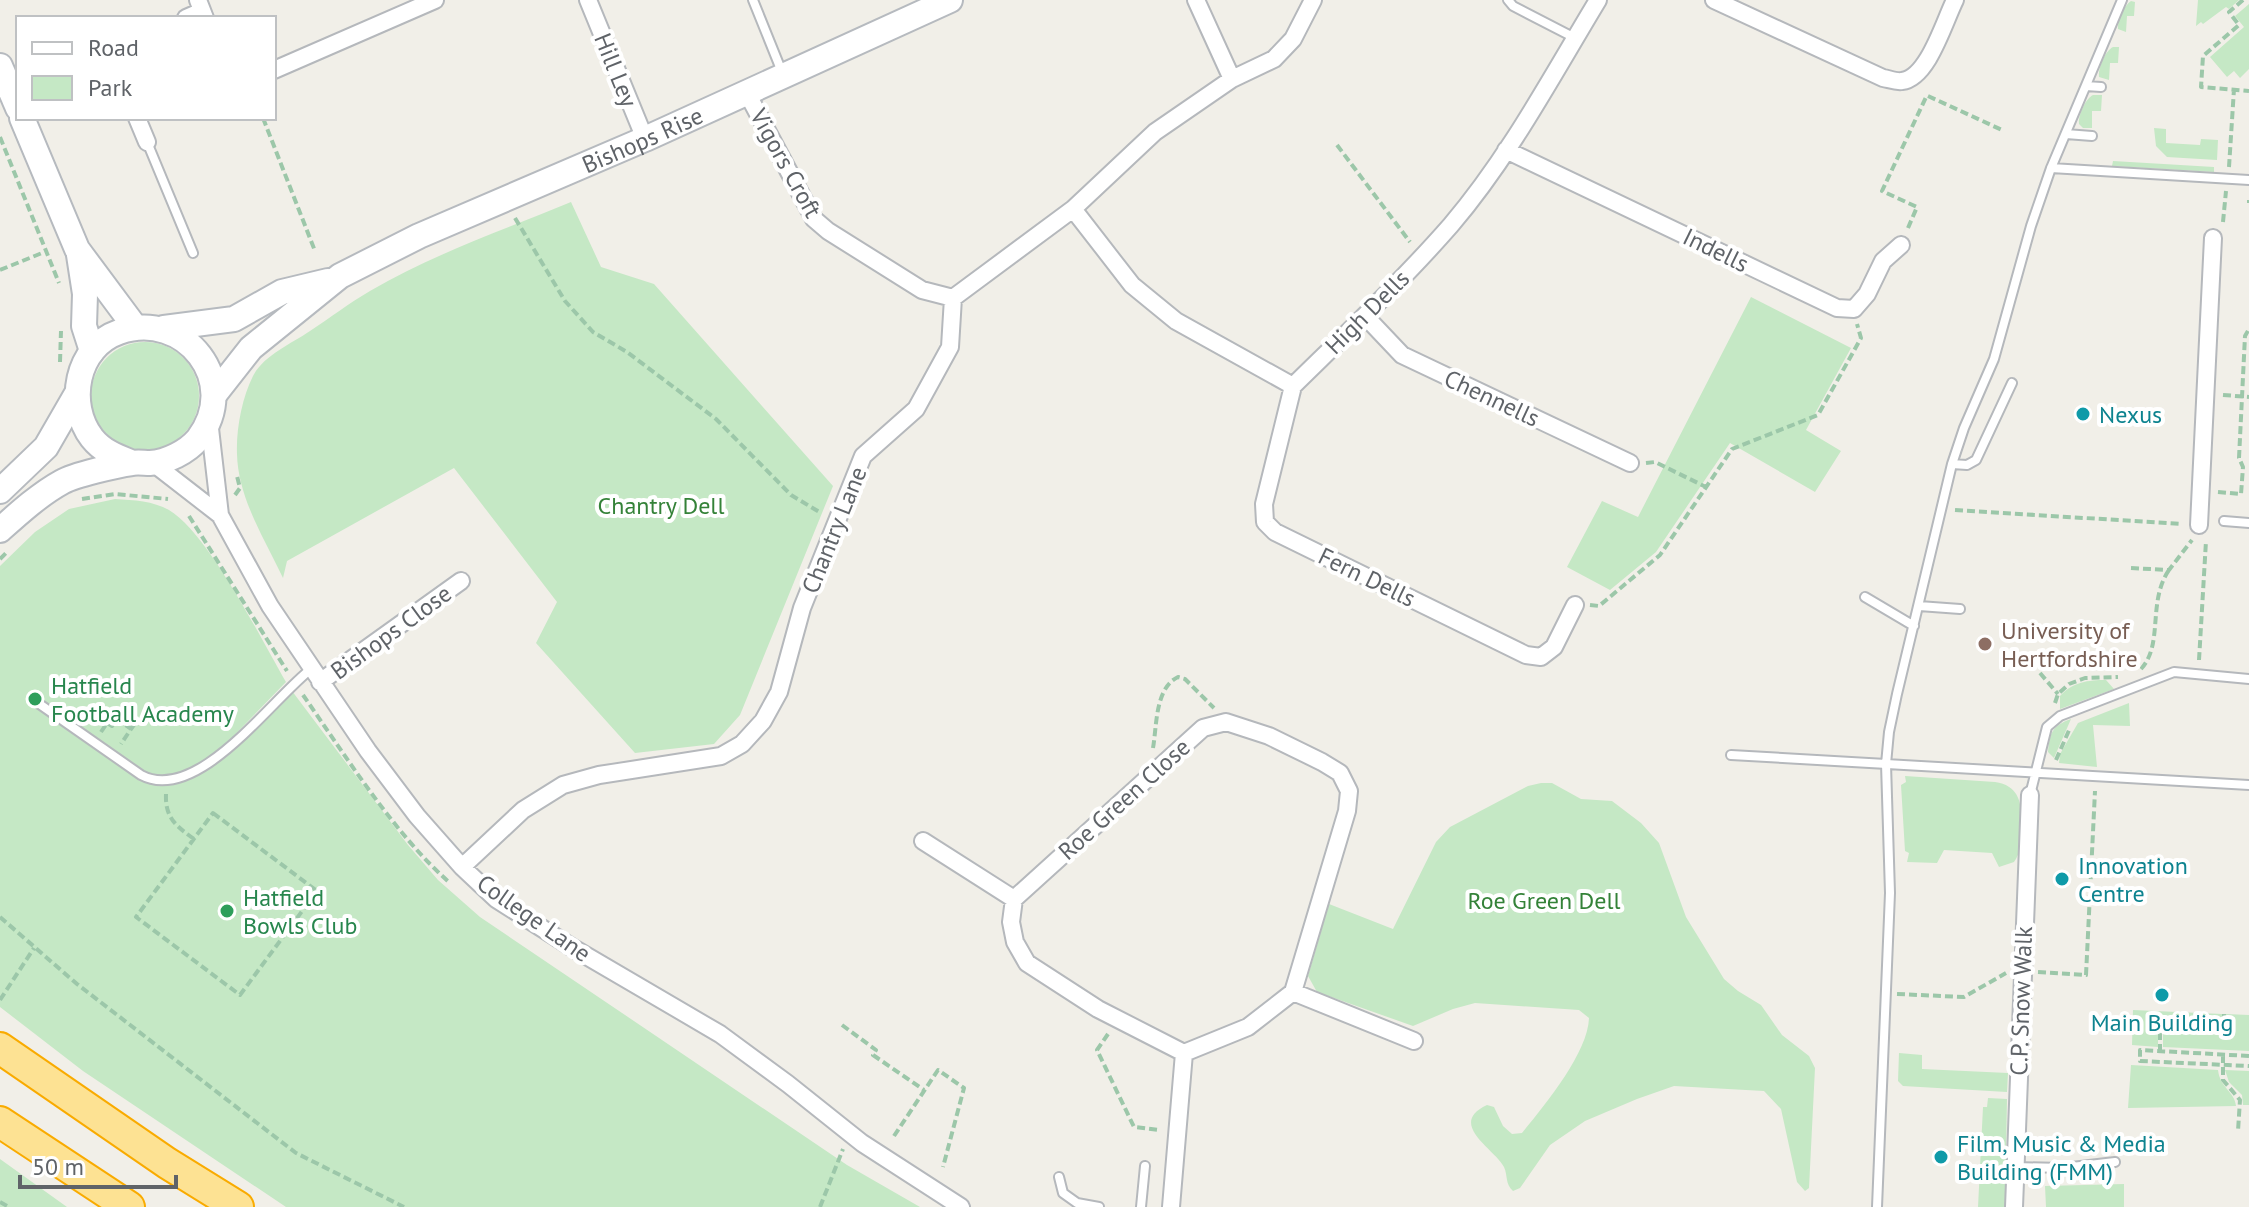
<svg xmlns="http://www.w3.org/2000/svg" width="2249" height="1207" font-family="'PT Sans',sans-serif">
<style>
.green{fill:#c5e8c5}
.lines{fill:none;stroke-linecap:round;stroke-linejoin:round}
.lane-casing{stroke:#b5b8bc;stroke-width:12}
.street-casing{stroke:#b5b8bc;stroke-width:20}
.secondary-casing{stroke:#b6babf;stroke-width:28}
.highway-casing{stroke:#f9ab00;stroke-width:34}
.path{stroke:#9cc7a9;stroke-width:4;stroke-dasharray:8 4;stroke-linecap:butt}
.lane{stroke:#fff;stroke-width:8}
.street{stroke:#fff;stroke-width:16}
.secondary{stroke:#fff;stroke-width:24}
.highway{stroke:#fde293;stroke-width:30}
.culture-dot{fill:#0f9aa8;stroke:#fff;stroke-width:3}
.education-dot{fill:#8d6e63;stroke:#fff;stroke-width:3}
.leisure-dot{fill:#2e9e5b;stroke:#fff;stroke-width:3}
.labels{text-anchor:middle;dominant-baseline:central;stroke-width:8;stroke-linejoin:round;paint-order:stroke}
.street-label{font-size:24px;fill:#5f6368;stroke:#fff}
.culture-label{font-size:24px;fill:#0d838f;stroke:#fff;text-anchor:start}
.park-label{font-size:24px;fill:#348238;stroke:#fff}
.education-label{font-size:24px;fill:#785e54;stroke:#fff;text-anchor:start}
.leisure-label{font-size:24px;fill:#27864d;stroke:#fff;text-anchor:start}
</style>
<rect width="100%" height="100%" fill="#f1efe8"/>
<!-- green -->
<path class="green" d="M2198 0H2239L2229 9 2226 7 2203 24 2201 22 2196 26Z
M2131 1 2135 2 2134 16H2127L2126 32 2118 29C2117 20 2124 6 2131 1Z
M2249 4V69L2240 78 2234 71 2227 77 2210 57 2244 27 2235 16Z
M2113 47H2119L2118 63H2110L2109 80 2099 77C2098 68 2105 51 2113 47Z
M2093 95H2102L2101 111H2092V128H2083L2079 124C2078 116 2085 99 2093 95Z
M2154 128 2166 129V143L2200 145 2201 139 2218 140 2217 160 2167 157 2156 146Z
M2113 161 2214 167V172L2112 166Z
M571 202 601 267 654 284 833 486 740 715 714 744 635 753 536 643 557 602 454 468 287 561 283 578C265 540 238 498 237 454 236 429 242 398 253 376 264 355 291 344 310 331 330 318 349 303 370 291 433 254 504 230 571 202Z
M1751 297 1851 348 1806 430 1841 451 1815 492 1730 443 1656 552 1610 590 1567 567 1602 501 1638 517Z
M91 396a54 54 0 1 1 108 0a54 54 0 1 1-108 0Z
M115 499C134 500 153 501 169 510 208 533 261 639 286 682L226 744 231 751 292 691 408 845 438 880 480 917 847 1165 920 1207H286L83 1071 0 1007V566L35 532 69 509Z
M2106 680 2114 689 2060 709V696C2073 682 2088 680 2106 680Z
M2129 703 2130 726 2093 725 2097 767 2059 763 2060 754 2078 723Z
M2071 719 2054 758 2048 752C2050 732 2052 726 2071 719Z
M1905 776 1995 782C2023 786 2022 809 2021 832 2020 843 2021 853 2014 862L1999 867 1992 853 1944 850 1937 863 1907 862 1909 853 1905 851 1901 785 1906 782Z
M1541 783H1552L1581 799 1612 801 1641 823 1659 843 1686 917 1724 979 1738 991 1761 1005 1782 1035 1809 1056 1815 1068 1809 1188 1805 1191 1797 1182 1781 1109 1764 1091 1674 1086 1637 1099 1585 1121 1550 1145 1520 1188 1513 1191C1505 1184 1508 1176 1504 1167 1496 1150 1446 1124 1487 1105L1494 1107 1503 1126 1512 1134 1522 1133C1544 1106 1588 1053 1589 1018L1579 1010 1475 1003 1453 1009 1413 1026 1317 992 1308 976 1329 904 1393 929 1436 842 1450 827 1528 786Z
M2133 1010 2222 1014V1020L2158 1023V1047L2132 1045Z
M2226 1014 2249 1015V1051L2163 1047V1027L2225 1024Z
M1899 1053 1922 1055V1069L2008 1073 2007 1092 1903 1086 1898 1081Z
M2131 1065 2218 1070C2220 1088 2235 1092 2236 1106L2128 1108Z
M2225 1070 2249 1071V1105H2243L2242 1095 2229 1082Z
M1988 1098 2007 1099 2005 1207H1978L1983 1107H1987Z
M0 1159 67 1207H0Z
M2124 1184V1207H2046L2045 1186Z"/>
<g class="lines">
<!-- lane casing -->
<g class="lane-casing">
<path id="lane" d="M753 0 782 72
M1508 0 1513 6 1575 38
M2086 86 2101 87
M2066 134 2092 136
M147 142 193 253
M2051 168 2249 180
M1952 464 1967 465 1976 460 2012 383
M2224 521 2249 523
M1865 597 1914 626
M1919 606 1960 609
M38 703 141 775C197 805 271 700 311 669
M1731 755 2249 785
M2030 795 2047 727 2060 716 2174 672 2249 679
M2014 1167 2063 1168 2115 1162
M1059 1177 1063 1193 1077 1203 1099 1207
M1141 1207 1145 1166
M1877 1207 1890 893 1886 764 1889 732 1897 694 1952 464 1964 428 1994 359 2031 226 2051 168 2122 0"/>
</g>
<!-- street casing -->
<g class="street-casing">
<path id="street" d="M198 0 205 18
M588 0 645 139
M1196 0 1232 79
M1714 0 1883 78C1889 79 1896 82 1902 81 1928 78 1944 22 1955 0
M186 18 202 11
M274 70 435 0
M747 93 814 219 828 231 922 290 953 298
M137 118 147 142
M1506 150 1837 308 1854 309 1867 294 1883 261 1901 245
M1073 209 1132 285 1176 321 1293 386C1347 333 1402 281 1451 225 1509 157 1552 76 1598 0
M1365 316 1402 355 1630 463
M1293 386 1264 504 1265 522 1275 532 1526 655 1541 657 1554 647 1575 605
M209 420 220 515 270 606 368 751 417 816 462 867 496 899 573 948 720 1034 788 1084 862 1143 961 1207
M153 463 220 515
M2199 525 2213 238
M320 682 461 581
M923 841 1014 899 1011 922 1015 942 1027 963 1098 1009 1184 1053 1248 1027 1293 992 1347 811 1349 791 1340 773 1322 762 1269 736 1226 722 1203 728 1014 899
M462 867 523 810 563 785 599 775 721 756 742 744 763 721 779 692 802 608 863 456 916 409 950 347 953 298 1073 209 1155 132 1232 79 1274 59 1293 39 1313 0
M1293 992 1414 1041
M1171 1207 1184 1053
M2014 1207 2030 795"/>
</g>
<!-- secondary casing -->
<g class="secondary-casing">
<g id="secondary">
<path d="M0 66 18 108"/>
<path d="M22 118 77 249 135 327"/>
<path d="M79 255 85 294 84 326 92 351"/>
<path d="M164 328 234 319 282 292 328 281"/>
<path id="s1" d="M214 395 251 348 340 276 419 236 645 139 950 0"/>
<path d="M0 491 46 447 76 395"/>
<path d="M0 530C19 513 40 494 62 482 74 475 117 465 132 463 138 462 144 463 150 463 167 462 187 452 198 439 242 382 185 309 119 332 76 347 66 404 92 438 103 452 118 457 133 463"/>
</g>
</g>
<!-- highway casing -->
<g class="highway-casing">
<path id="highway" d="M0 1048 167 1163 238 1207
M0 1122 129 1207"/>
</g>
<!-- path -->
<path class="path" d="M2243 0 2229 12 2239 25 2203 56 2201 87 2249 91
M1928 96 2002 130
M263 118 315 251
M0 137 59 283
M1337 145 1410 242
M2229 167 2234 89
M2249 200V203
M515 218 565 301 593 332 627 352 716 419 791 495 821 513
M2223 222 2226 191
M1908 228 1917 207 1882 191 1927 95
M0 270 47 251
M60 362 61 331
M2223 395 2249 397
M1646 463 1655 462 1706 487
M2218 492 2241 494 2243 467 2239 458 2245 336 2249 329
M235 495 240 488 237 476 235 477
M82 499 115 494 168 499
M1955 510 2182 524
M189 516 287 671
M0 559 7 552
M2131 568 2169 570 2192 540
M1590 605 1599 606 1660 555 1732 449 1818 415 1861 338 1857 324
M2199 660 2206 541
M2141 669C2164 644 2147 602 2169 570
M2040 673 2058 694
M303 695C345 755 395 835 450 883
M2055 703 2058 694 2069 684 2085 678 2118 677
M116 718 131 729 121 744
M131 729 136 722
M101 732 107 723 112 726 124 710
M1153 748C1157 725 1155 688 1178 677L1185 679 1214 708
M2056 760 2070 728
M166 794C165 818 176 826 194 839
M213 813 317 891 240 995 136 917Z
M0 917 77 984 296 1153 404 1207
M2038 972 2086 975 2095 791
M1897 994 1964 997 2006 973
M0 1000 34 948
M842 1025 876 1050 873 1055 924 1090
M1108 1034 1097 1050 1134 1127 1160 1130
M2160 1052V1025L2224 1022V1014
M2223 1055V1080L2240 1100 2238 1131
M2249 1056 2140 1050V1061L2249 1066
M894 1136 938 1070 964 1088 943 1167
M0 1202 9 1207
M820 1207 843 1149"/>
<!-- lane -->
<use href="#lane" class="lane"/>
<!-- street -->
<use href="#street" class="street"/>
<!-- secondary -->
<use href="#secondary" class="secondary"/>
<!-- highway -->
<use href="#highway" class="highway"/>
</g>
<!-- markers -->
<g class="culture-dot">
<circle cx="2083" cy="414" r="8"/>
<circle cx="2062" cy="879" r="8"/>
<circle cx="2162" cy="995" r="8"/>
<circle cx="1941" cy="1157" r="8"/>
</g>
<circle class="education-dot" cx="1985" cy="644" r="8"/>
<g class="leisure-dot">
<circle cx="35" cy="699" r="8"/>
<circle cx="227" cy="911" r="8"/>
</g>
<g class="labels">
<!-- street labels -->
<g class="street-label">
<text transform="translate(616 70) rotate(68)">Hill Ley</text>
<text stroke="none"><textPath href="#s1" startOffset="506">Bishops Rise</textPath></text>
<text transform="translate(786 163) rotate(61)">Vigors Croft</text>
<text transform="translate(1716 250) rotate(26)">Indells</text>
<text transform="translate(1367 312) rotate(-45)">High Dells</text>
<text transform="translate(1492 398) rotate(25)">Chennells</text>
<text transform="translate(834 530) rotate(-68)">Chantry Lane</text>
<text transform="translate(1367 577) rotate(26)">Fern Dells</text>
<text transform="translate(391 632) rotate(-36)">Bishops Close</text>
<text transform="translate(1124 799) rotate(-42)">Roe Green Close</text>
<text transform="translate(534 918) rotate(35)">College Lane</text>
<text transform="translate(2021 1001) rotate(-88)">C.P. Snow Walk</text>
</g>
<!-- culture labels -->
<g class="culture-label">
<text x="2099" y="414">Nexus</text>
<text x="2078" y="865">Innovation<tspan x="2078" dy="28">Centre</tspan></text>
<text x="2162" y="1022" text-anchor="middle">Main Building</text>
<text x="1957" y="1143">Film, Music &amp; Media<tspan x="1957" dy="28">Building (FMM)</tspan></text>
</g>
<!-- park labels -->
<g class="park-label">
<text x="661" y="505">Chantry Dell</text>
<text x="1544" y="900">Roe Green Dell</text>
</g>
<!-- education labels -->
<g class="education-label">
<text x="2001" y="630">University of<tspan x="2001" dy="28">Hertfordshire</tspan></text>
</g>
<!-- leisure labels -->
<g class="leisure-label">
<text x="51" y="685">Hatfield<tspan x="51" dy="28">Football Academy</tspan></text>
<text x="243" y="897">Hatfield<tspan x="243" dy="28">Bowls Club</tspan></text>
</g>
</g>
<!-- legend -->
<rect x="16" y="16" width="260" height="104" fill="#ffffff" stroke="#bfc1c3" stroke-width="2"/>
<rect x="32" y="42" width="40" height="12" fill="#ffffff" stroke="#bfc1c3" stroke-width="2"/>
<text x="88" y="56" font-size="24" fill="#5f6368">Road</text>
<rect x="32" y="76" width="40" height="24" fill="#c5e8c5" stroke="#bfc1c3" stroke-width="2"/>
<text x="88" y="96" font-size="24" fill="#5f6368">Park</text>
<!-- scale -->
<path d="M20 1175v12h156v-12" fill="none" stroke="#5f6368" stroke-width="4"/>
<text x="32" y="1175" font-size="24" fill="#5f6368" stroke="#ffffff" stroke-width="6" paint-order="stroke">50 m</text>
</svg>
